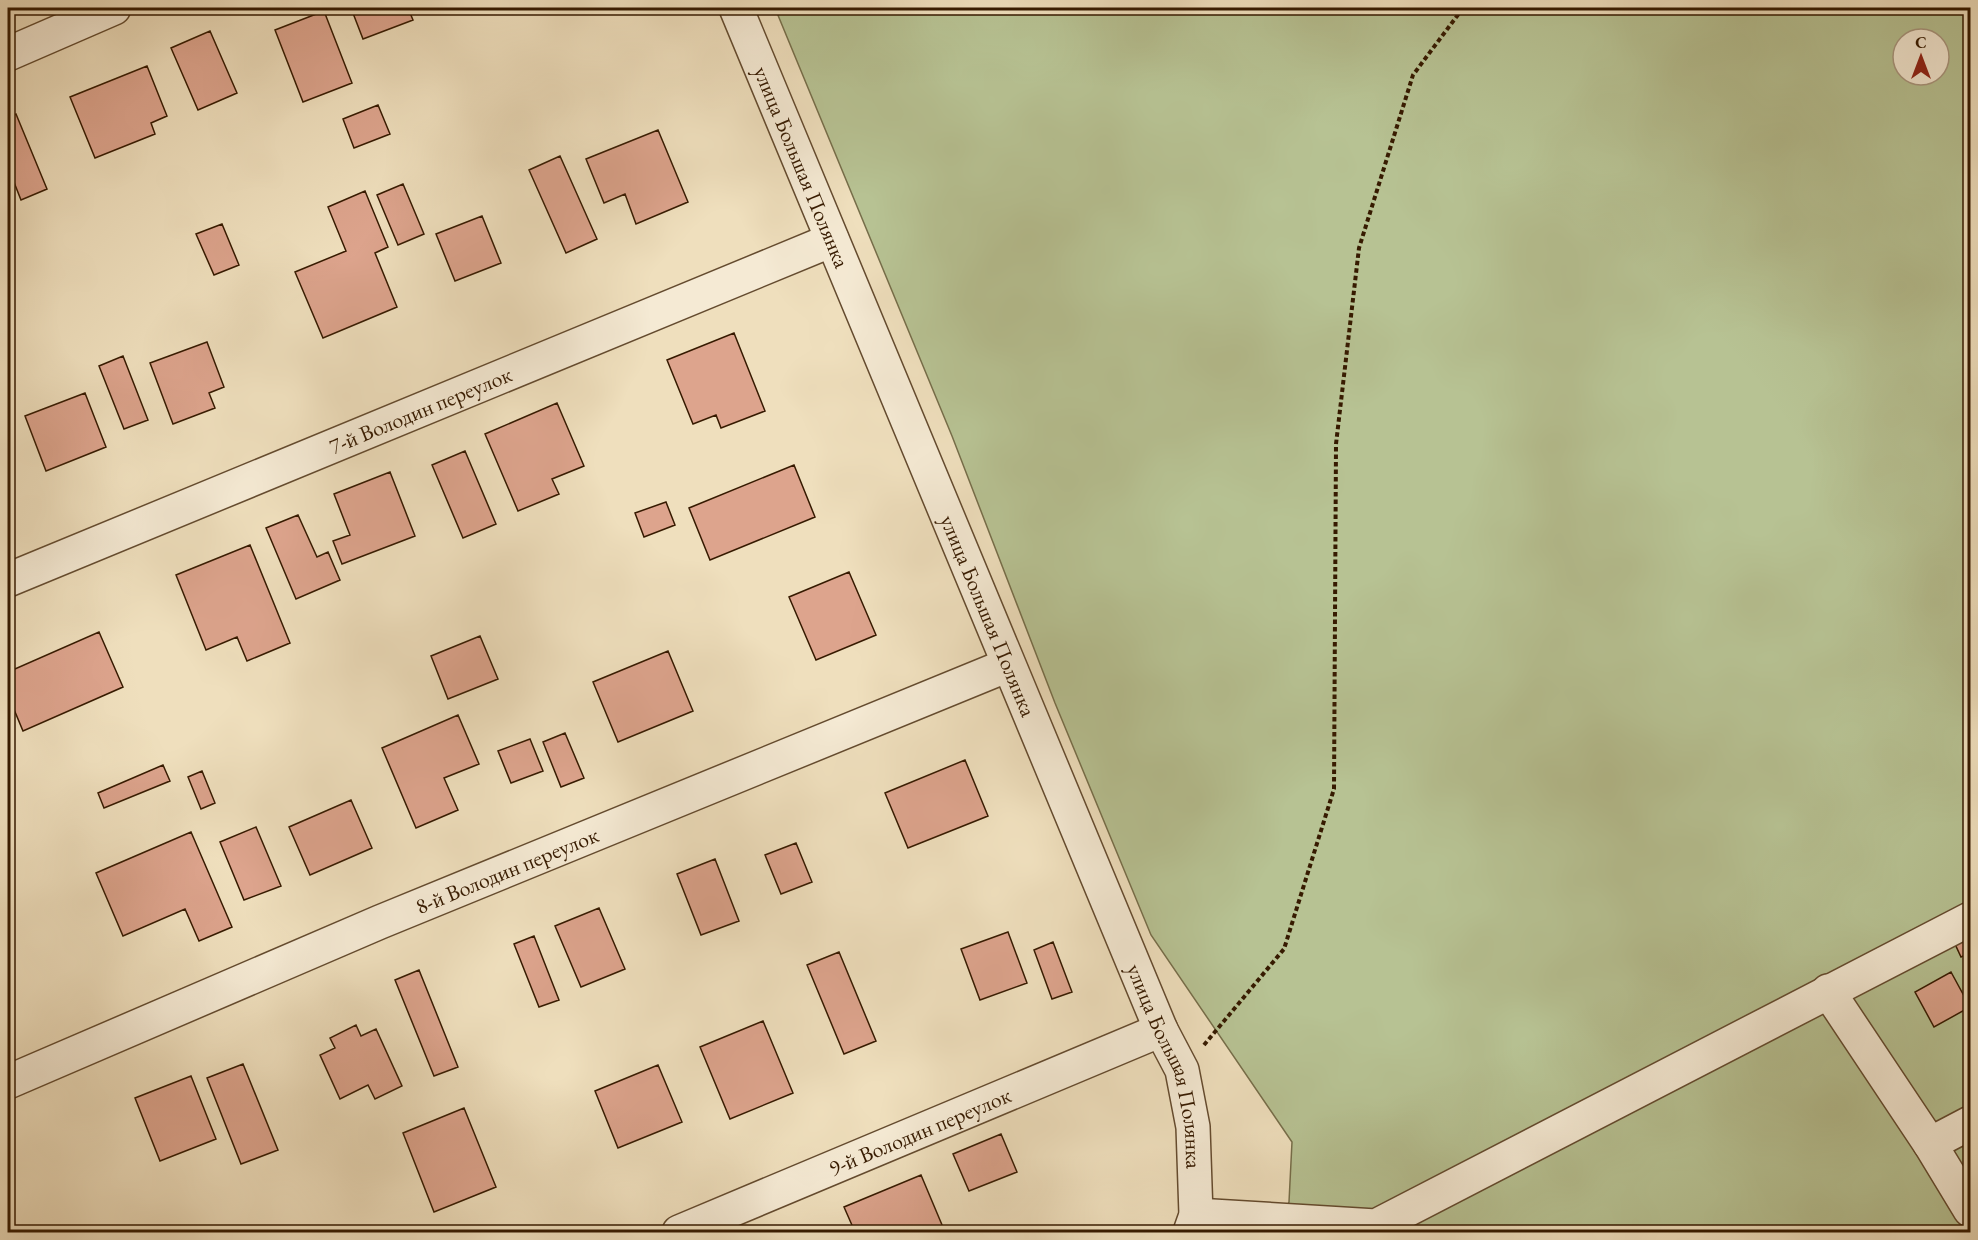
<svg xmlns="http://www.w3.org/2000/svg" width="1978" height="1240" font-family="'EB Garamond',serif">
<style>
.green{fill:#b7c293;stroke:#766e4a;stroke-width:1.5;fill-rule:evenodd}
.building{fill:#dda48d;stroke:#361a00;stroke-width:1.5}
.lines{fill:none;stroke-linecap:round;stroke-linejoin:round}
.minor-casing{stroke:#644b2f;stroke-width:36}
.path{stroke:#361a00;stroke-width:4;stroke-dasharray:4.5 3;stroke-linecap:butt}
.minor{stroke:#f5ead4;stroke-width:33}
.labels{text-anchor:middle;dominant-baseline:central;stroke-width:4.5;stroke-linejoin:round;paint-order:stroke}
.street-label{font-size:22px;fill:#361a00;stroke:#f5ead4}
</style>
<rect width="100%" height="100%" fill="#efdfbd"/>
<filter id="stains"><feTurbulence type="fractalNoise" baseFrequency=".00333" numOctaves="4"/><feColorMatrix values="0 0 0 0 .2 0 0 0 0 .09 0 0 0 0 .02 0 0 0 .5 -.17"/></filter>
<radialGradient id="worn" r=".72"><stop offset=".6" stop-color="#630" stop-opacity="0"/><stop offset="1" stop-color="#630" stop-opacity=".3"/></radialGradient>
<!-- green -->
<path class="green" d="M775 8H1970V1232H1275L1289 1202 1292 1142 1151 935 1055 703 952 436ZM1903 39H1939V75H1903Z"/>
<!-- building -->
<path class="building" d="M351 8H408L413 20 363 39Z
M324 11 352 83 303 102 275 30Z
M210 31 237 93 198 110 171 48Z
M147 66 167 116 151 123 155 134 95 158 70 97Z
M378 105 390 134 354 148 343 119Z
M16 114 47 189 21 200 8 167V118Z
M658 130 688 202 636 224 625 194 604 203 586 159Z
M560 156 597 239 566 253 529 170Z
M403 184 424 234 398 245 377 195Z
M365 191 388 247 375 253 397 307 323 338 295 272 346 251 328 207Z
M482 216 501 263 455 281 436 234Z
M222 224 239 265 214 275 196 234Z
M734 333 765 411 721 428 716 415 693 424 667 360Z
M207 342 224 387 209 393 215 408 173 424 150 363Z
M123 356 148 420 124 429 99 366Z
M85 393 106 447 46 471 25 416Z
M557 403 584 466 552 479 559 494 518 511 485 434Z
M465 451 496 524 463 538 432 465Z
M794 465 815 517 710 560 689 508Z
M390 472 415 536 342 564 333 541 350 535 334 494Z
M8 479 13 491 8 493Z
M666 502 675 525 644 537 635 513Z
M298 515 317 557 328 552 340 580 296 599 266 528Z
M250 545 290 643 247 661 237 637 206 650 176 575Z
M849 572 876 635 816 660 789 597Z
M99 632 123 687 23 731 8 695V672Z
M480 636 498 679 448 699 431 656Z
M668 651 693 711 618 742 593 682Z
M458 715 479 764 444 778 458 810 416 828 382 748Z
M565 733 584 778 561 787 543 742Z
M530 739 543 771 511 783 498 751Z
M965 760 988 816 908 848 885 793Z
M163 765 170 781 104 808 98 793Z
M202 771 215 803 201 809 188 777Z
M351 800 372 848 310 875 289 827Z
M256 827 281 886 244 900 220 842Z
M191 832 232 927 199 941 185 909 123 936 96 873Z
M796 843 812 882 781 894 765 855Z
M715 859 739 921 701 935 677 874Z
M599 908 625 969 581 987 555 926Z
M1008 932 1027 983 980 1000 961 949Z
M534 936 559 1000 539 1007 514 944Z
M1970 937V953L1961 957 1955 944Z
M1053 942 1072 992 1052 999 1034 950Z
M839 952 876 1041 844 1054 807 965Z
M419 970 458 1067 434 1076 395 980Z
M1951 972 1970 1007 1934 1027 1915 992Z
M763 1021 793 1093 730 1119 700 1047Z
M356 1025 361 1036 376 1029 402 1086 375 1099 368 1085 340 1099 320 1055 335 1048 330 1038Z
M243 1064 278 1150 241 1164 207 1078Z
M658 1065 682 1122 618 1148 595 1091Z
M191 1076 216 1139 160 1161 135 1098Z
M464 1108 496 1187 434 1212 403 1133Z
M1001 1134 1017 1172 969 1191 953 1154Z
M921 1175 945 1232H855L844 1207Z"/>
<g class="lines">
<!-- minor casing -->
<g class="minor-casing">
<g id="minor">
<path id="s1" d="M736 8 1161 1030 1182 1070 1193 1127 1196 1215 1190 1232"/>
<path d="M8 54 114 8"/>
<path id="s2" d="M8 580 832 240"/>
<path d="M1828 991 1930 1144 1970 1210"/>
<path id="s3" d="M8 1082 380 922 1008 665"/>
<path d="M1930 1144 1970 1123"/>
<path d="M1196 1215 1376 1226 1970 919"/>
<path id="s4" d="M679 1232 1161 1030"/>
</g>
</g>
<!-- path -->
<path class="path" d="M1204 1045 1284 949 1334 789 1336 444 1359 248 1413 75 1463 8"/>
<!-- minor -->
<use href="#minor" class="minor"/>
</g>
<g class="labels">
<!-- street labels -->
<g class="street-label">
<text stroke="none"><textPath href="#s1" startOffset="172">улица Большая Полянка</textPath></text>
<text stroke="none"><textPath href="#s2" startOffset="446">7-й Володин переулок</textPath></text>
<text stroke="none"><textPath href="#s1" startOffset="658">улица Большая Полянка</textPath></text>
<text stroke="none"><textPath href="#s3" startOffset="542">8-й Володин переулок</textPath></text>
<text stroke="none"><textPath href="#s1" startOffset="1144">улица Большая Полянка</textPath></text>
<text stroke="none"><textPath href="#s4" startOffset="261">9-й Володин переулок</textPath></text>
</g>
</g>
<!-- margin -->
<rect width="1978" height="1240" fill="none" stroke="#efdfbd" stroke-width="30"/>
<rect x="9" y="9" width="1960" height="1222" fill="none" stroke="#361a00" stroke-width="3"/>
<rect x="15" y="15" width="1948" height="1210" fill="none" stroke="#361a00" stroke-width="1.5"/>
<!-- north arrow -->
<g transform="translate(1921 57)"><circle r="28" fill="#f5ead4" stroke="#a9977f" stroke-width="1.5"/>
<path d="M0-4.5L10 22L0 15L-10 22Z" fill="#8f2418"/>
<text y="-9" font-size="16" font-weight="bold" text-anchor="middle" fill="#361a00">С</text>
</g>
<rect width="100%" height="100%" filter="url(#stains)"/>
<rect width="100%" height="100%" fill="url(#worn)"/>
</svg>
